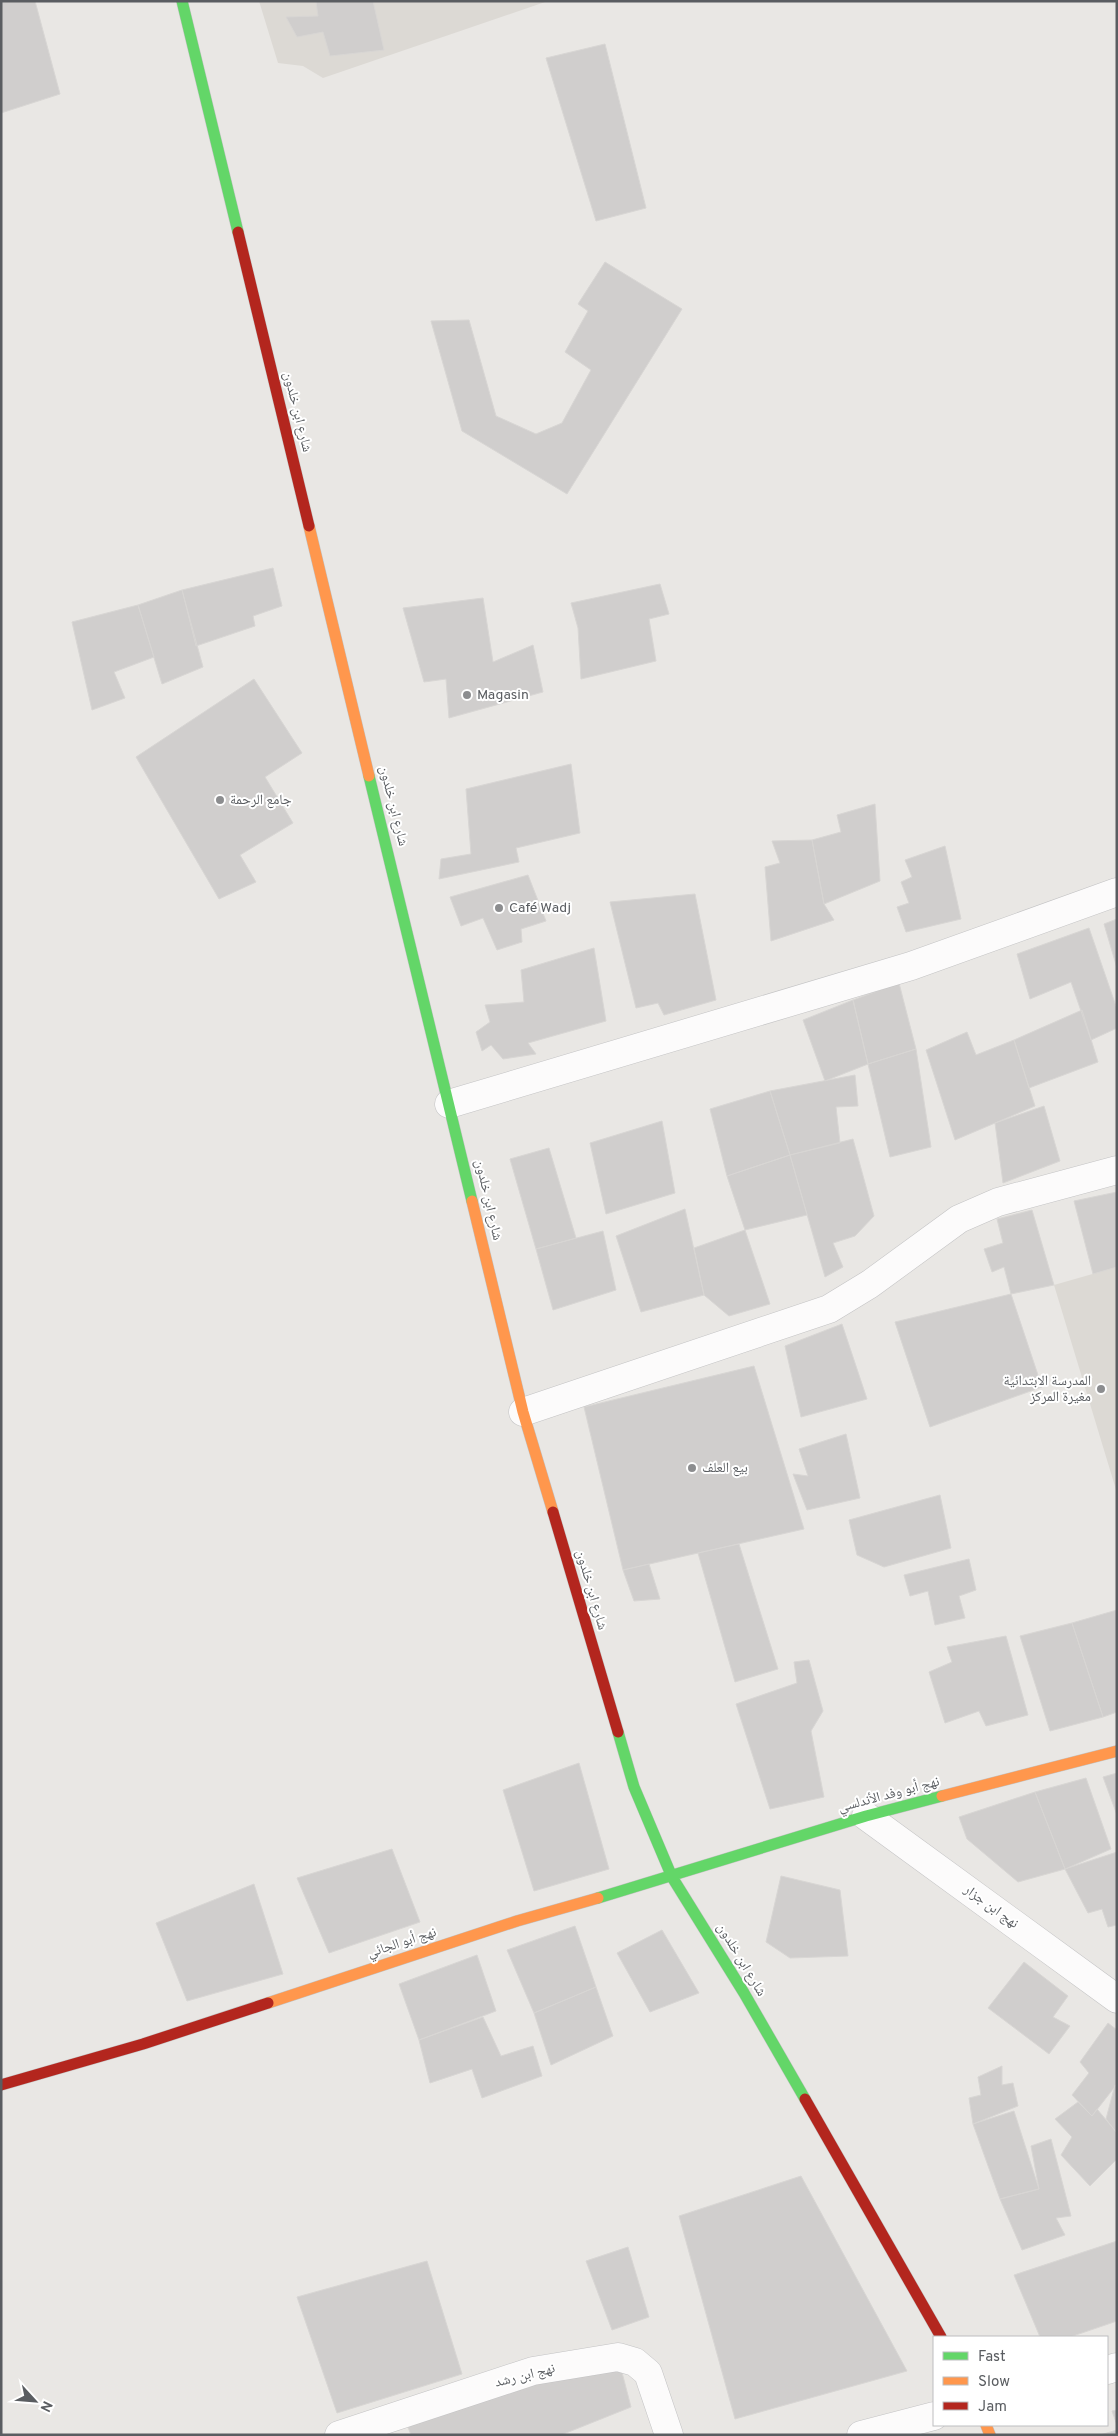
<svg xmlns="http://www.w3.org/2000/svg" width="1118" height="2436" font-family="Overpass,'Noto Naskh Arabic',sans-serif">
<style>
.education{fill:#dcd9d4}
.building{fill:#d0cecd;stroke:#d8d6d4}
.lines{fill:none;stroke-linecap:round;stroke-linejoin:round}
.street-casing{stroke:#c3c3c4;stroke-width:29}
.fast-casing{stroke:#c3c3c3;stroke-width:12}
.slow-casing{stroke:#c3c3c3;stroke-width:12}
.jam-casing{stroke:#c3c3c3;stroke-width:12}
.street{stroke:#fcfbfb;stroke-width:28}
.fast{stroke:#63d668;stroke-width:11}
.slow{stroke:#ff974d;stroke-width:11}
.jam{stroke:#b3261e;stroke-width:11}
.poi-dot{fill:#8c8d8f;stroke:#fff;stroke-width:2}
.labels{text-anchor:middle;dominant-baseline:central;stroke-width:4;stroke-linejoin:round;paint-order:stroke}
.street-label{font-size:14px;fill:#5a5d61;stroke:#fff}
.poi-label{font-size:14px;fill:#5a5d61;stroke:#fff;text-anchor:start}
</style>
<rect width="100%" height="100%" fill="#e9e7e4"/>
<!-- education -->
<path class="education" d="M259 1H548L323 78 303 66 278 63Z
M1117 1267V1493L1054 1285Z"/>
<!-- building -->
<path class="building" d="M1 1H35L60 94 1 113Z
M316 1H373L384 50 330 56 323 32 297 37 286 17 318 16Z
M605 44 646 208 596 221 546 58Z
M605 262 682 309 567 494 462 431 431 321 469 320 496 416 536 434 562 423 591 370 565 352 588 311 578 304Z
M273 568 282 606 253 616 255 626 196 646 182 590Z
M660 584 669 614 649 619 656 661 581 679 578 628 571 603Z
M182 590 203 667 162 684 138 605Z
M483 598 493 662 533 645 543 692 449 718 446 679 424 682 403 608Z
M138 605 154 657 114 672 125 698 92 710 72 622Z
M254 679 302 753 265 777 293 823 240 855 256 882 219 899 136 757Z
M571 764 580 833 516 848 519 862 439 879 441 859 471 854 466 789Z
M875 804 880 881 824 904 812 840 841 832 837 815Z
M812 840 824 904 834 920 771 941 765 867 780 863 772 841Z
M945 846 961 919 906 932 897 907 909 903 901 882 912 877 905 860Z
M528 875 546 921 521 929 522 942 497 950 483 918 461 926 450 897Z
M695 894 716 1000 664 1015 658 1003 636 1008 610 902Z
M1117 919V968L1104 924Z
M1089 928 1117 1009V1028L1091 1040 1071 982 1030 999 1017 954Z
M594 948 606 1021 528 1043 536 1054 503 1059 491 1045 482 1051 476 1032 490 1022 485 1005 524 1002 521 970Z
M899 983 916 1049 868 1064 853 1000Z
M853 1000 868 1064 825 1081 803 1020Z
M1082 1010 1098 1062 1029 1088 1014 1040Z
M967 1032 976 1055 1014 1040 1035 1106 955 1140 926 1050Z
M916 1049 931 1147 890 1157 868 1064Z
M855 1075 858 1106 836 1107 840 1143 790 1155 770 1091Z
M770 1091 790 1155 727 1176 710 1109Z
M1044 1106 1060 1161 1003 1183 995 1123Z
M662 1121 675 1193 606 1214 590 1143Z
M853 1139 874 1216 855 1236 833 1243 843 1267 825 1277 790 1155Z
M549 1148 576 1238 536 1249 510 1159Z
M790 1155 807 1215 745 1230 727 1176Z
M1117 1192V1267L1093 1274 1074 1201Z
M685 1209 704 1295 641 1312 616 1236Z
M1032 1210 1054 1285 1011 1294 1004 1267 992 1272 984 1249 1003 1243 997 1219Z
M745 1230 770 1304 729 1316 704 1295 694 1248Z
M603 1231 616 1290 553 1310 536 1249Z
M1011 1294 1042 1387 930 1427 895 1322Z
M842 1324 867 1399 801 1417 785 1346Z
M754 1366 804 1529 623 1570 584 1407Z
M846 1434 860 1498 807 1510 793 1474 808 1476 799 1449Z
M940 1495 951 1548 884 1567 857 1555 849 1520Z
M739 1544 778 1669 735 1682 698 1553Z
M969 1559 976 1590 959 1596 965 1618 935 1625 928 1591 910 1596 904 1575Z
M649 1564 660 1599 634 1601 623 1570Z
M1117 1610V1712L1103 1717 1072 1623Z
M1072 1623 1103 1717 1050 1731 1020 1636Z
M1006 1636 1028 1715 986 1726 979 1711 945 1723 929 1672 952 1662 947 1647Z
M809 1660 823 1711 811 1731 824 1797 770 1809 736 1704 797 1683 794 1662Z
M579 1763 609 1869 534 1891 503 1790Z
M1117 1773V1815L1103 1777Z
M1086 1778 1111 1849 1065 1869 1035 1792Z
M1035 1792 1065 1869 1018 1882 967 1839 959 1817Z
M392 1849 420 1922 329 1953 297 1878Z
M1117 1852V1925L1108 1927 1102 1909 1088 1913 1065 1869Z
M781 1876 840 1890 848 1956 790 1958 766 1942Z
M254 1884 283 1974 187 2001 156 1923Z
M575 1926 596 1987 534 2013 507 1950Z
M662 1930 699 1993 650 2012 617 1953Z
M477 1955 496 2011 419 2040 399 1984Z
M1024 1962 1068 1996 1053 2017 1070 2026 1049 2054 988 2008Z
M596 1987 613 2036 551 2065 534 2013Z
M483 2017 501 2056 533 2046 542 2076 482 2098 472 2069 430 2083 419 2040Z
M1108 2023 1117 2030V2084L1092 2116 1072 2095 1089 2073 1080 2062Z
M1002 2066V2085L1013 2083 1018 2106 973 2124 969 2098 981 2095 978 2077Z
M1115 2085 1117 2086V2133L1106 2119Z
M1078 2102 1092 2116 1097 2109 1117 2133V2159L1090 2186 1061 2155 1072 2137 1055 2119Z
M1014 2111 1039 2189 1000 2199 973 2124Z
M1051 2139 1071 2216 1056 2218 1065 2235 1022 2250 1000 2199 1039 2189 1031 2146Z
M801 2176 907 2371 735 2419 679 2216Z
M1117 2241V2321L1070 2337H1040L1014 2275Z
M628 2247 649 2317 612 2330 586 2261Z
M427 2261 462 2374 337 2413 297 2297Z
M618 2357 631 2407 561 2435H411L406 2422Z
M1117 2410V2425L1112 2411Z
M1117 2430V2435H1100Z"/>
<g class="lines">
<!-- street casing -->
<g class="street-casing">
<path id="street" d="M449 1104 911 966 1117 892
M523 1412 829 1309 870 1284 959 1219 998 1202 1117 1170
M866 1816 1117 1999
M1107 2370 1117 2367
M339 2435 533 2371 618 2357 635 2362 648 2373 669 2435
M861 2435 934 2416"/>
</g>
<!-- fast casing -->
<g class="fast-casing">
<path id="fast" d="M182 1 238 232
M369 776 472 1201
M618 1732 634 1787 672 1877 744 1993 805 2099
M598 1898 866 1816 942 1796"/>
</g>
<!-- slow casing -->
<g class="slow-casing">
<path id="slow" d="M309 526 369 776
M472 1201 523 1412 553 1512
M942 1796 1117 1751
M268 2003 517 1921 598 1898
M986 2425 990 2435"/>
</g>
<!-- jam casing -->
<g class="jam-casing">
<path id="jam" d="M238 232 309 526
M553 1512 618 1732
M1 2085 143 2044 268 2003
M805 2099 941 2337"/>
</g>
<!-- street -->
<use href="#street" class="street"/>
<!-- fast -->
<use href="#fast" class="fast"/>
<!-- slow -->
<use href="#slow" class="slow"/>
<!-- jam -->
<use href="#jam" class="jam"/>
</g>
<!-- markers -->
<g class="poi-dot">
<circle cx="467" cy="695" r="5"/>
<circle cx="220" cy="800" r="5"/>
<circle cx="499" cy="908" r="5"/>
<circle cx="1101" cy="1389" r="5"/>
<circle cx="692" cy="1468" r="5"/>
</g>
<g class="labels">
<!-- street labels -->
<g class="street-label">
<text transform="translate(297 412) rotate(76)">شارع ابن خلدون</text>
<text transform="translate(393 806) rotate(76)">شارع ابن خلدون</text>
<text transform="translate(488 1200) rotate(77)">شارع ابن خلدون</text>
<text transform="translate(591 1590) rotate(74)">شارع ابن خلدون</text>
<text transform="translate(889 1795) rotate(-15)">نهج أبو وفد الأندلسي</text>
<text transform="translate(991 1907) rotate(36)">نهج ابن جزار</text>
<text transform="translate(402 1943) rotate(-18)">نهج أبو الجائي</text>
<text transform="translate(741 1960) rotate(59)">شارع ابن خلدون</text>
<text transform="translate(525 2376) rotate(-14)">نهج ابن رشد</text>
</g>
<!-- poi labels -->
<g class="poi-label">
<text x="477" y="695">Magasin</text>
<text x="230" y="800">جامع الرحمة</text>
<text x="509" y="908">Café Wadj</text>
<text x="1091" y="1381" text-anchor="end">المدرسة الابتدائية<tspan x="1091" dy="16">مغيرة المركز</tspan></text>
<text x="702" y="1468">بيع العلف</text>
</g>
</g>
<!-- border -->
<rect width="1118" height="2436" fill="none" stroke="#5a5d61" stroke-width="5"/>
<!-- legend -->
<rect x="933" y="2336" width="175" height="90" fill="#ffffff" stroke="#bdbec0"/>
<rect x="943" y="2352" width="25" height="8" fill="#63d668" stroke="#bdbec0"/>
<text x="978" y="2361" font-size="15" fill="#5a5d61">Fast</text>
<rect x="943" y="2377" width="25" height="8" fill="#ff974d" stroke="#bdbec0"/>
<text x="978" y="2386" font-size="15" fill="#5a5d61">Slow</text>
<rect x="943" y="2402" width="25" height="8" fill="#b3261e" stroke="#bdbec0"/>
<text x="978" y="2411" font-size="15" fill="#5a5d61">Jam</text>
<!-- north arrow -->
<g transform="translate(35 2401) rotate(116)" stroke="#ffffff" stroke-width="4" paint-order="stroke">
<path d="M0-4L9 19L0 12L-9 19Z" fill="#5a5d61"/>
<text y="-8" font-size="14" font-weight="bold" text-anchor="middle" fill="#5a5d61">N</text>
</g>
</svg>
